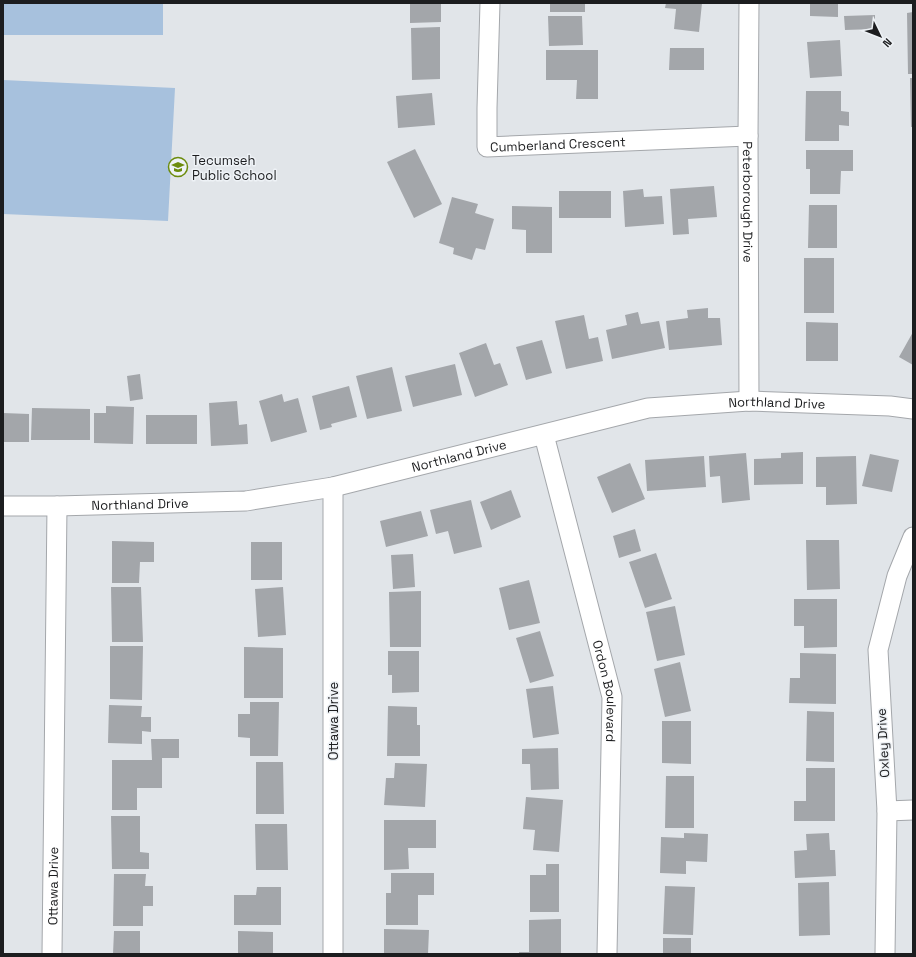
<svg xmlns="http://www.w3.org/2000/svg" width="916" height="957" font-family="'Space Grotesk',sans-serif">
<style>
.garden{fill:#a7c1dd}
.building{fill:#a3a6aa}
.lines{fill:none;stroke-linecap:round;stroke-linejoin:round}
.street-casing{stroke:#a4a7ab;stroke-width:21}
.street{stroke:#fff;stroke-width:19}
.labels{text-anchor:middle;dominant-baseline:central;stroke-width:3;stroke-linejoin:round;paint-order:stroke}
.street-label{font-size:13px;fill:#1c1d1f;stroke:#eef2f6}
.poi-label{font-size:13px;fill:#1c1d1f;stroke:#eef2f6;text-anchor:start}
</style>
<rect width="100%" height="100%" fill="#e1e5e9"/>
<!-- garden -->
<path class="garden" d="M3 3H163V35H3Z
M3 80 175 88 168 221 3 214Z"/>
<!-- building -->
<path class="building" d="M410 3H441V22L410 23Z
M550 3H585V12H550Z
M666 3H702L699 32 674 29 676 9 665 8Z
M810 3H838V17L810 16Z
M913 12V74H908L907 13Z
M875 15V29L845 30 844 16Z
M548 16H582L583 45 549 46Z
M440 27V79L412 80 411 28Z
M840 40 842 76 810 78 807 42Z
M670 48H704V70H669Z
M546 50H598V99H576L577 80H546Z
M910 78H913V127H911Z
M806 91H841V111L849 112V126L839 125V141H805Z
M432 93 435 125 398 128 396 96Z
M415 149 442 204 414 218 387 162Z
M806 150H853V171H841L840 194H810V169H806Z
M714 186 717 217 688 219 689 234 673 235 670 189Z
M643 189 644 197 662 196 664 224 625 227 623 191Z
M559 191H611V218H559Z
M452 197 478 204 475 213 494 219 485 250 476 248 472 260 453 254 454 248 439 243Z
M809 205H837V248H808Z
M512 206 552 207V253H526V230L512 229Z
M804 258H834V313H804Z
M708 308V318H720L722 345 669 350 666 321 688 318 687 310Z
M638 312 641 324 659 321 665 348 612 359 606 330 627 325 625 315Z
M584 315 589 339 598 337 603 361 566 369 555 321Z
M806 322 838 323V361H806Z
M913 332V365L899 357Z
M542 340 552 373 526 380 516 347Z
M486 343 494 365 500 363 508 385 475 397 459 353Z
M455 364 462 395 413 407 405 376Z
M392 367 402 411 367 419 356 376Z
M140 374 143 399 130 401 127 376Z
M349 386 357 417 331 424 332 427 320 430 312 396Z
M282 394 284 402 298 398 307 432 271 442 259 401Z
M237 401 239 425 247 424 248 444 211 446 209 403Z
M106 406 134 407 133 444 94 443V413H106Z
M32 408 90 409V440H31Z
M3 413 29 414V442H3Z
M146 415H197V444H146Z
M803 452V484L754 485V459L781 458V453Z
M746 453 750 500 722 503 720 476 710 477 709 456Z
M870 454 899 460 892 492 862 486Z
M704 456 706 487 647 491 645 460Z
M856 456 857 504 826 505V487H816V457Z
M630 463 645 499 612 513 597 477Z
M511 490 521 517 491 530 480 502Z
M471 500 482 547 454 554 448 531 436 534 430 510Z
M421 511 428 536 386 547 380 521Z
M635 529 641 551 619 558 613 536Z
M806 540H839L840 589 807 590Z
M112 541 154 542V562H140L139 583H112Z
M251 542H282V580H251Z
M656 553 672 599 645 608 629 562Z
M413 554 415 587 393 589 391 555Z
M529 580 540 623 509 630 499 588Z
M111 587H141L143 642H112Z
M283 587 286 635 258 637 255 589Z
M421 591V647H390L389 592Z
M794 599H837V647L804 648V626H794Z
M675 606 685 655 657 661 646 612Z
M540 631 554 676 530 683 516 638Z
M110 646H143L142 700 110 699Z
M244 647 283 648V698H244Z
M388 651H419V692L392 693V675H388Z
M800 653 836 654V704L789 703 790 678H800Z
M680 662 691 711 665 717 654 669Z
M553 686 559 734 533 738 526 689Z
M250 702H279L278 756H250V738L238 737V714H250Z
M109 705 142 706 141 717H151V732L142 731V744L108 743Z
M388 706 417 707V725H420V756H387Z
M807 711 834 712V762L806 761Z
M662 721H691V764L662 763Z
M151 739H179V758H162V788H137V810H112V760H152Z
M558 748 559 789 531 790 530 764H522V749Z
M256 762H283L284 814H256Z
M395 763 427 764 425 807 384 805 386 778H394Z
M806 768H835V821H794V801H806Z
M666 776H694V828H665Z
M526 797 563 800 559 852 533 850 535 830 523 829Z
M111 816H140V852L149 853V869H112Z
M384 820H436V848H408L409 869 384 870Z
M255 824H287L288 870H256Z
M684 833 708 834 707 862 686 861V874L660 873 661 837 684 838Z
M829 833 830 850H835L836 876 795 878 794 851 807 850 806 834Z
M546 864H559V912H530V875H546Z
M391 873H434V895H418V925H386V893H391Z
M114 874H146L145 886H153V906H143V926H113Z
M829 882 830 935 799 936 798 883Z
M665 886 695 887 693 935 663 934Z
M257 887H281V925H234V895H256Z
M561 919V954H519V952H529V920Z
M384 929 429 930 428 954H384Z
M114 931H140V954H113Z
M238 931 273 932V954H238Z
M663 938H691V954H663Z"/>
<g class="lines">
<!-- street casing -->
<g class="street-casing">
<g id="street">
<path id="s1" d="M490 3 487 108V147L748 136"/>
<path id="s2" d="M749 3 748 136 749 401"/>
<path id="s3" d="M544 435 612 697 607 954"/>
<path id="s4" d="M3 506H57L246 501 333 487 648 408 749 401 890 406 913 409"/>
<path d="M887 811 913 810"/>
<path id="s5" d="M52 954 57 506"/>
<path d="M333 954V487"/>
<path d="M885 954 887 811 878 650 897 576 913 537"/>
</g>
</g>
<!-- street -->
<use href="#street" class="street"/>
</g>
<!-- icons -->
<defs>
<g id="school-ring" transform="scale(1)"><circle r="9.5" fill="#eef2f6" stroke="#6c8c0d" stroke-width="1.5"/><path d="M0-5L7-2L0 1L-7-2ZM-4 1L0 2.5L4 1V4Q0 6-4 4Z" fill="#6c8c0d"/></g>
</defs>
<g fill-rule="evenodd">
<use href="#school-ring" x="178" y="167"/>
</g>
<g class="labels">
<!-- street labels -->
<g class="street-label">
<text stroke="none"><textPath href="#s1" startOffset="215">Cumberland Crescent</textPath></text>
<text stroke="none"><textPath href="#s2" startOffset="199">Peterborough Drive</textPath></text>
<text stroke="none"><textPath href="#s4" startOffset="785">Northland Drive</textPath></text>
<text stroke="none"><textPath href="#s4" startOffset="461">Northland Drive</textPath></text>
<text stroke="none"><textPath href="#s4" startOffset="137">Northland Drive</textPath></text>
<text stroke="none"><textPath href="#s3" startOffset="264">Ordon Boulevard</textPath></text>
<text transform="translate(333 721) rotate(-90)">Ottawa Drive</text>
<text transform="translate(883 743) rotate(-93)">Oxley Drive</text>
<text stroke="none"><textPath href="#s5" startOffset="68">Ottawa Drive</textPath></text>
</g>
<!-- poi labels -->
<g class="poi-label">
<text x="192" y="160">Tecumseh<tspan x="192" dy="15">Public School</tspan></text>
</g>
</g>
<!-- border -->
<rect width="916" height="957" fill="none" stroke="#1c1d1f" stroke-width="8"/>
<!-- north arrow -->
<g transform="translate(880 36) rotate(133)" stroke="#eef2f6" stroke-width="3" paint-order="stroke">
<path d="M0-3L7 15L0 10L-7 15Z" fill="#1c1d1f"/>
<text y="-6" font-size="11" font-weight="bold" text-anchor="middle" fill="#1c1d1f">N</text>
</g>
</svg>
